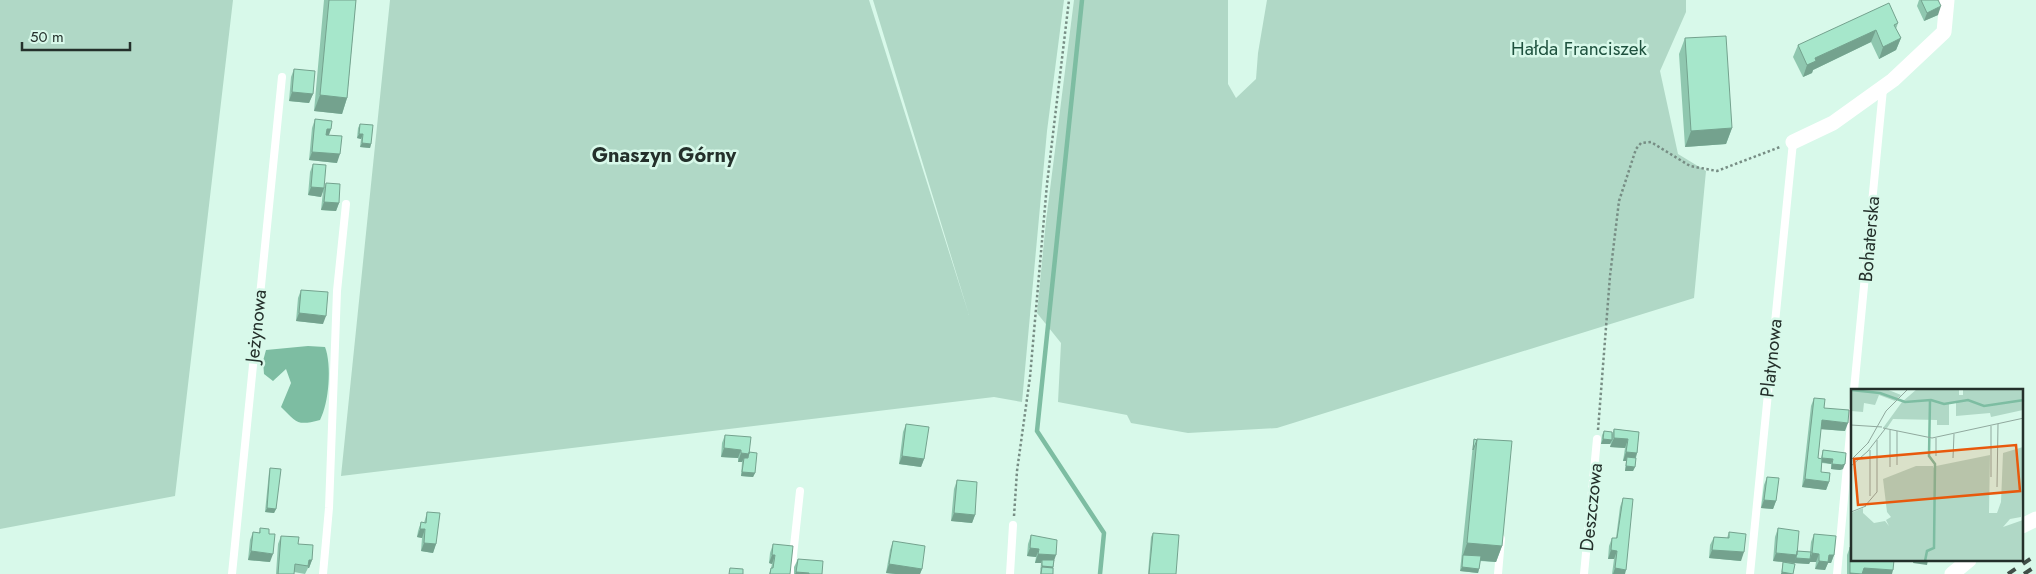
<svg xmlns="http://www.w3.org/2000/svg" width="2036" height="574" font-family="Jost,sans-serif">
<style>
.green{fill:#b0d8c6}
.water{fill:#7dbda2}
.lines{fill:none;stroke-linecap:round;stroke-linejoin:round}
.stream{stroke:#7dbda2;stroke-width:4.5}
.path{stroke:#778d84;stroke-width:2.5;stroke-dasharray:2.5 2.5;stroke-linecap:butt}
.service{stroke:#fff;stroke-width:8}
.minor{stroke:#fff;stroke-width:15}
.rail{stroke:#404f48;stroke-width:4;stroke-dasharray:9 9;stroke-linecap:butt}
.wall{fill:#8fc7af}
.shaded-wall{fill:#74a28e}
.building{fill:#a6e7cb;stroke:#74a28e}
.labels{text-anchor:middle;dominant-baseline:central;stroke-width:5;stroke-linejoin:round;paint-order:stroke}
.park-label{font-size:19px;fill:#1e513e;stroke:#d8f9ea}
.street-label{font-size:19px;fill:#24302b;stroke:#d8f9ea}
.neighbourhood-label{font-size:20px;font-weight:bold;fill:#24302b;stroke:#d8f9ea}
.inset-river{fill:none;stroke:#7dbda2;stroke-width:2.5}
.inset-road{fill:none;stroke:#90a99e;stroke-width:1}
.view{fill:#e8590c;fill-opacity:0.15;stroke:#e8590c;stroke-width:2.5}
.inset-edge{fill:none;stroke:#24302b;stroke-width:2.5}
</style>
<rect width="100%" height="100%" fill="#d8f9ea"/>
<!-- green -->
<path class="green" d="M0 0H233L175 496 0 529Z
M390 0H869L969 315 873 0H1064L1047 131 1022 402 994 397 341 476Z
M1074 0H1228V84L1236 98 1256 79 1258 53 1267 0H1686V12L1660 71 1678 154 1706 171 1694 298 1277 428 1188 433 1131 423 1127 415 1058 402 1061 343 1037 313 1046 221Z"/>
<!-- water -->
<path class="water" d="M308 346 325 347C332 365 329 403 320 420 297 426 297 423 281 407L291 383 286 369 273 381 264 374 263 361 266 350Z"/>
<g class="lines">
<!-- stream -->
<path class="stream" d="M1082 0 1037 431 1104 533 1100 574"/>
<!-- path -->
<path class="path" d="M1598 430 1610 276 1619 201 1636 149 1641 143 1651 142 1690 166 1717 171 1780 147
M1014 516 1017 471 1030 377 1047 184 1069 0"/>
<!-- service -->
<path class="service" d="M1854 390 1883 89
M232 574 282 77
M323 574 329 508 337 291 346 204
M791 574 800 491
M1010 574 1013 525
M1498 574 1501 539
M1584 574 1597 439
M1750 574 1793 142
M1837 574 1852 412"/>
<!-- minor -->
<path class="minor" d="M1793 142 1833 123 1893 80 1944 32 1947 0
M2022 526 2036 519
M1952 574 1969 560"/>
<!-- rail -->
<path class="rail" d="M2008 574 2036 555
M2024 574 2036 566"/>
</g>
<!-- wall -->
<path class="wall" d="M324 0H356L347 98 342 114 314 111Z
M1919 0H1938V15L1924 21 1917 6Z
M1898 23 1896 29 1901 38 1896 50 1879 59 1871 42 1813 70 1812 73 1803 77 1793 57 1798 45Z
M1685 38 1732 128 1726 144 1685 147 1679 54Z
M294 69 313 94 309 103 289 101 291 77Z
M315 119 331 129 329 135 337 163 309 160 312 128Z
M360 124 371 144 370 148 360 147 361 139 357 138 358 128Z
M313 164 324 188 326 183 339 203 336 211 321 210 323 191 321 197 308 195 310 172Z
M301 290 323 324 296 321 298 298Z
M1814 398 1845 431 1821 429 1818 458H1821L1823 450 1843 469 1840 470 1831 469V464L1822 463 1821 472 1829 482 1826 490 1802 487 1811 406Z
M906 424 924 459 921 467 899 464 903 432Z
M1614 429 1639 432 1637 453 1636 458 1635 467 1633 471H1625L1626 461H1623L1625 448 1610 447 1611 443 1610 444H1601L1602 435 1604 431 1612 434Z
M725 435 749 452 755 473 753 477 741 476 742 462H738V458L721 457 722 443Z
M1474 439 1477 440 1502 546 1496 562 1480 561 1479 569 1478 573 1460 571 1473 444Z
M270 468 276 509 274 513 265 512 269 472Z
M1767 477 1776 501 1773 509 1761 508 1764 485Z
M957 480 975 515 972 523 951 521 954 489Z
M1623 498 1625 574H1612L1614 559H1608L1609 546 1612 538H1616L1620 507Z
M427 512 436 544 433 553 421 551 422 538 417 537 418 531 421 522 424 523Z
M260 528 270 562 248 560 250 540 253 532 259 533Z
M1778 528 1797 551 1810 552 1811 542 1814 534 1834 555 1831 563H1828L1825 570 1815 569 1816 562H1810L1809 564 1794 563V561V563L1795 564 1793 574H1781L1783 562 1773 561 1775 537Z
M1729 532 1741 561 1709 558 1710 545 1714 537 1727 538Z
M1153 533 1176 574H1148L1151 537Z
M1031 535 1054 560 1053 574H1040L1041 563H1035L1036 557 1027 556 1028 544Z
M281 536 298 544 312 560 309 568H308L305 574 294 572V574H276L278 544Z
M893 541 922 569 920 574H896L886 573 890 550Z
M773 544 790 574H769L771 568 772 564 769 563 770 553Z
M1850 547 1892 574H1847V555Z
M798 559 822 574H794V567Z"/>
<!-- shaded-wall -->
<path class="shaded-wall" d="M1941 6 1938 15 1924 21 1927 13Z
M1876 30 1871 42 1813 70 1812 73 1803 77 1807 65 1815 58Z
M1901 38 1896 50 1879 59 1883 47Z
M292 92 313 94 309 103 289 101Z
M320 95 347 98 342 114 314 111Z
M1732 128 1726 144 1685 147 1691 131Z
M327 129H331L328 137H324Z
M359 134H363L361 139 357 138Z
M362 143 371 144 370 148 360 147Z
M312 152 340 154 337 163 309 160Z
M311 187 324 188 321 197 308 195Z
M324 202 339 203 336 211 321 210Z
M299 313 326 316 323 324 296 321Z
M1822 420 1848 423 1845 431 1819 429Z
M1614 438 1628 439 1625 448 1610 447Z
M1603 439 1612 440 1610 444H1601Z
M724 448 741 450 738 458 721 457Z
M1626 452 1637 453 1634 462 1627 457 1626 461H1623Z
M741 453 749 454 746 462 744 458 742 462H738Z
M902 456 924 459 921 467 899 464Z
M1822 458 1833 459 1831 464 1821 462Z
M1832 464H1845L1843 469 1840 470 1831 469Z
M1626 466 1635 467 1633 471H1625Z
M742 472 755 473 753 477 741 476Z
M1805 479 1829 482 1826 490 1802 487Z
M1764 500 1776 501 1773 509 1761 508Z
M267 508 276 509 274 513 265 512Z
M954 513 975 515 972 523 951 521Z
M420 529H425L422 538 417 537Z
M424 543 436 544 433 553 421 551Z
M1467 543 1502 546 1496 562 1463 559V555Z
M1030 548 1039 549 1036 557 1027 556Z
M1611 550 1617 551 1614 559H1608Z
M1712 550 1744 552 1741 561 1709 558Z
M251 551 273 554 270 562 248 560Z
M1776 553 1797 555 1794 563 1773 561Z
M1812 553 1819 554 1816 562H1810L1809 564 1794 563 1796 558 1810 559Z
M1038 554 1056 555 1053 564 1042 560 1041 563H1035Z
M772 555H775L772 564 769 563Z
M1829 555H1834L1831 563H1828L1825 570 1815 569 1819 561Z
M309 560H312L309 568H308Z
M1914 560H1928L1927 565 1913 563Z
M889 564 922 569 920 574H896L886 573Z
M1042 566 1053 567 1052 571 1042 567 1040 570Z
M1462 567 1479 569 1478 573 1460 571Z
M1615 568 1626 570 1625 574H1613Z
M1864 568 1893 570 1892 574H1849L1850 573Z
M796 572 809 573V574H795Z
M1782 572 1793 574H1781Z"/>
<!-- building -->
<path class="building" d="M329 0H356L347 98 320 95Z
M1921 0H1938L1941 6 1927 13Z
M1889 3 1898 23 1894 25 1901 38 1883 47 1876 30 1815 58 1816 61 1807 65 1798 45Z
M1726 36 1732 128 1691 131 1685 38Z
M294 69 315 71 313 94 292 92Z
M315 119 332 121 331 129H327L326 135 342 136 340 154 312 152Z
M360 124 373 125 371 144 362 143 363 134H359Z
M313 164 326 165 324 188 311 187Z
M326 183 340 184 339 203 324 202Z
M301 290 328 292 326 316 299 313Z
M1814 398 1825 399 1824 408 1849 410 1848 423 1822 420 1818 458 1822 459 1821 472 1830 473 1829 482 1805 479Z
M906 424 929 427 924 459 902 456Z
M1614 429 1639 432 1637 453 1626 452 1628 439 1614 438Z
M1604 431 1612 432V440L1603 439Z
M725 435 751 437 749 454 741 453V450L724 448Z
M1474 439 1477 440 1473 450Z
M1477 439 1512 441 1502 546 1467 543Z
M1823 450 1846 453 1845 464 1842 465 1832 464 1833 459 1822 458Z
M749 452 757 453 755 473 742 472 744 458H748Z
M1627 457 1636 458 1635 467 1626 466Z
M270 468 281 469 276 509 267 508Z
M1767 477 1779 478 1776 501 1764 500Z
M957 480 977 482 975 515 954 513Z
M1623 498 1633 499 1626 570 1615 568 1617 551 1611 550 1612 538H1617Z
M427 512 440 513 436 544 424 543 425 529H420L421 522 426 523Z
M260 528 269 529V534H275L273 554 251 551 253 532 260 533Z
M1778 528 1799 531 1797 555 1776 553Z
M1729 532 1746 534 1744 552 1712 550 1714 537 1729 538Z
M1153 533 1179 535 1176 574H1149Z
M1814 534 1836 536 1834 555H1829L1828 562 1819 561V554L1812 553Z
M1031 535 1057 540 1056 555 1038 554 1039 549 1030 548Z
M281 536 299 537 298 544 313 545 312 560H309L308 566 295 564 294 574H278Z
M893 541 925 546 922 569 889 564Z
M773 544 793 546 790 574H770L771 568H773L775 555H772Z
M1850 547H1852V560H1894L1893 570 1864 568 1862 574 1850 573Z
M1797 551 1811 552 1810 559 1796 558Z
M1463 555 1481 556 1479 569 1462 567Z
M798 559 823 561 822 574H809V573L796 572Z
M1042 560H1054L1053 567 1042 566Z
M1783 562 1795 564 1793 574 1782 572Z
M1042 567 1053 568V574H1041Z
M730 568 743 569V574H729Z"/>
<g class="labels">
<!-- park labels -->
<g class="park-label">
<text x="1579" y="48">Hałda Franciszek</text>
</g>
<!-- street labels -->
<g class="street-label">
<text transform="translate(1869 239) rotate(-85)">Bohaterska</text>
<text transform="translate(256 326) rotate(-84)">Jeżynowa</text>
<text transform="translate(1771 358) rotate(-84)">Platynowa</text>
<text transform="translate(1591 507) rotate(-84)">Deszczowa</text>
</g>
<!-- neighbourhood labels -->
<g class="neighbourhood-label">
<text x="664" y="155">Gnaszyn Górny</text>
</g>
</g>
<!-- overview -->
<g transform="translate(1851 389)">
<rect width="172" height="172" fill="#d8f9ea"/>
<path d="M0 0H35L50 6 44 12 28 6 24 16 13 14 12 23 0 22ZM66 0H108V6H112V0H172V21L140 28 139 24 105 27V13L98 15V36H86V31L42 30 36 39H32L51 13ZM172 58 170 128 159 130 152 138 172 131V172H0V124L12 119V124L23 134 34 132 38 137 35 131 40 128 36 123 32 90 65 77H82L85 84V77L139 66 138 124H146L150 113 152 64Z" fill="#b0d8c6"/>
<path class="inset-river" d="M0 1 29 4 54 13 80 11 93 15 117 11 133 17 173 11M74 172 76 162 83 159 84 75 78 67 79 11"/>
<path class="inset-road" d="M0 36 31 38M140 37V88M32 39 81 49 173 29M39 41V78M85 49V67M17 54 35 22 57 0M102 69 103 45M0 71 18 53M46 76V42M0 77 17 62 34 40M146 98 147 35M19 107V61M14 117 26 103V51M0 123 15 117"/>
<path class="view" d="M165 56 169 102 7 116 3 70Z"/>
<rect width="172" height="172" class="inset-edge"/>
</g>
<!-- scale -->
<path d="M22 42v8h108v-8" fill="none" stroke="#24302b" stroke-width="2.5"/>
<text x="30" y="42" font-size="15" fill="#24302b" stroke="#d8f9ea" stroke-width="4" paint-order="stroke">50 m</text>
</svg>
